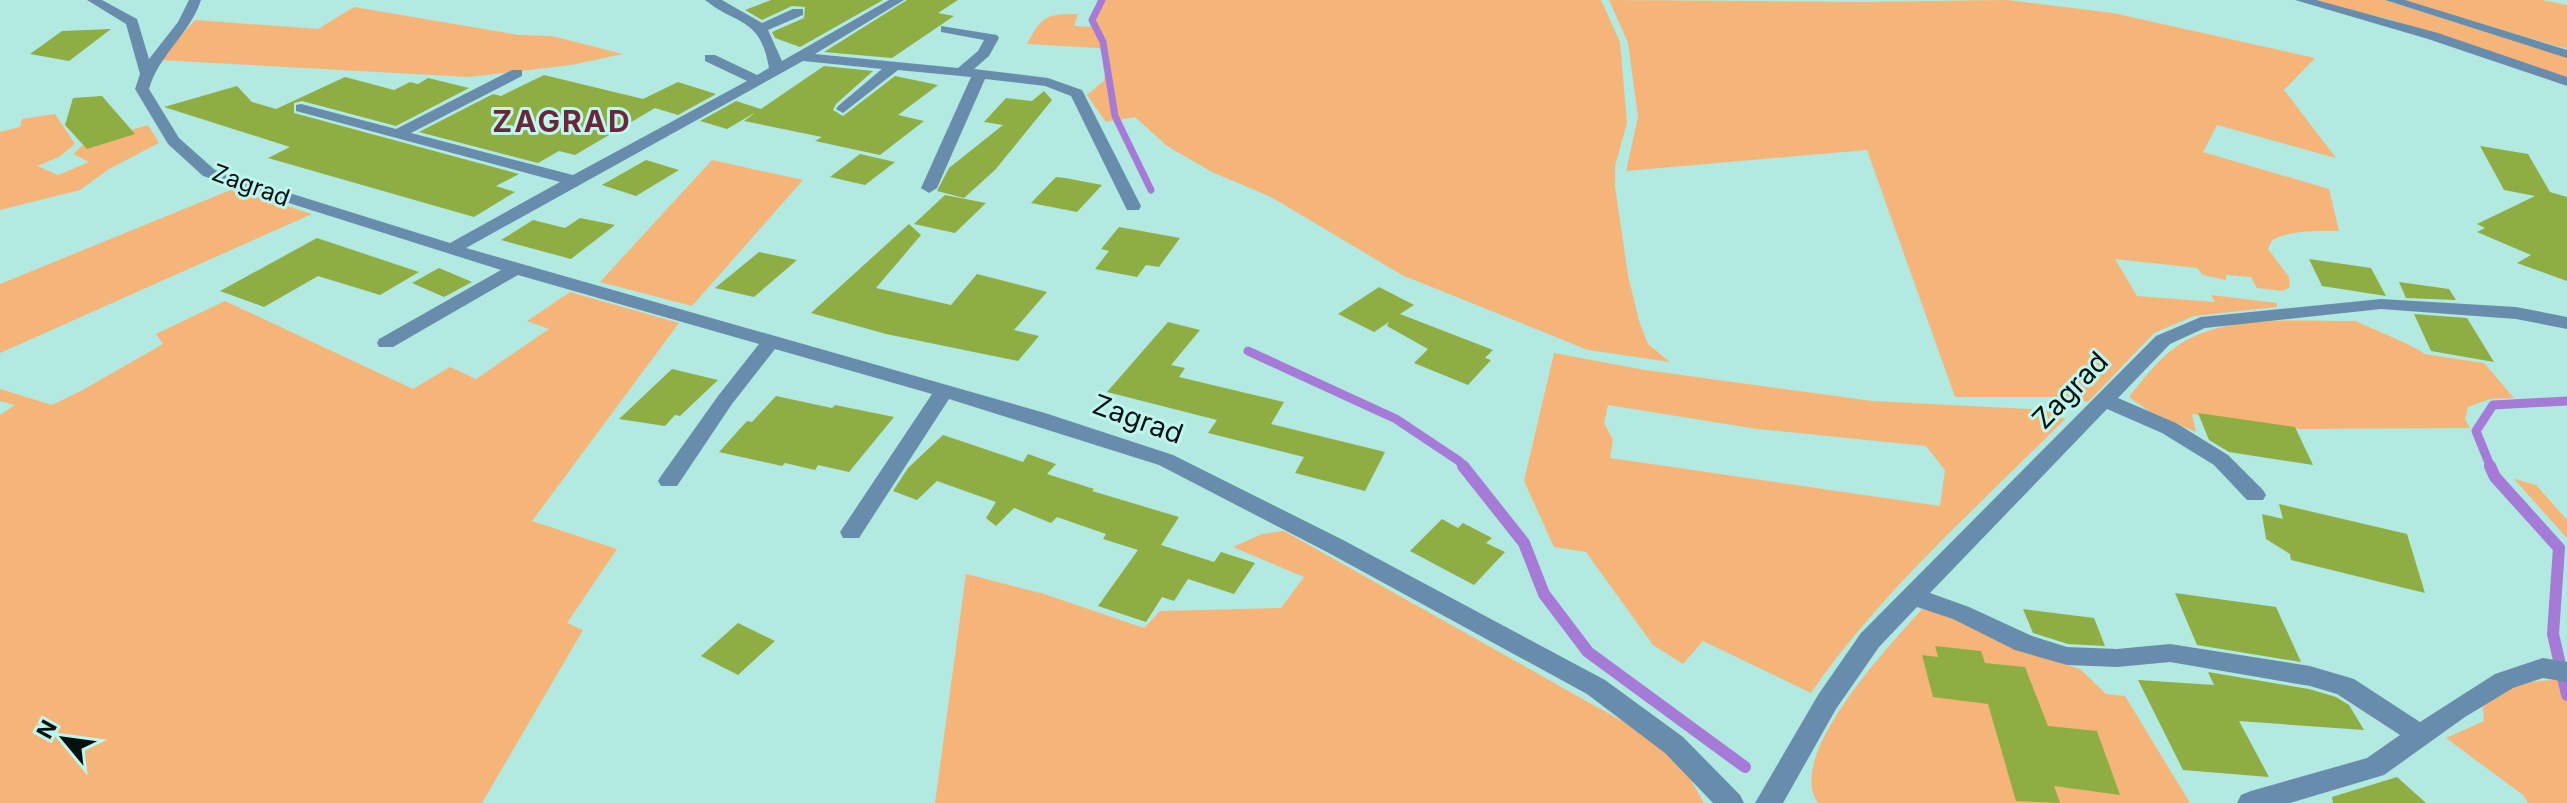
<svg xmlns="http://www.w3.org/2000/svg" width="2567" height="803" font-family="Inter,sans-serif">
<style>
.green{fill:#f5b579;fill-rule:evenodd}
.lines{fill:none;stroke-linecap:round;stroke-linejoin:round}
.stream-far2{stroke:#a57bd7;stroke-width:7}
.stream-far1{stroke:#a57bd7;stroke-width:9}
.stream{stroke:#a57bd7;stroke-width:12}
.building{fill:#8eae43}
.minor{fill:#688dac;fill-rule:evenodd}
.labels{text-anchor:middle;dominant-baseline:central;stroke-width:6;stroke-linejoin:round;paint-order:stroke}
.far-street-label{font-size:24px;fill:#001210;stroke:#bff6ed}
.street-label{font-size:28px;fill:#001210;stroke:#bff6ed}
.far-district-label{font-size:30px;font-weight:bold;letter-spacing:2px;fill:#6b263b;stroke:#bff6ed}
</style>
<rect width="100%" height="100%" fill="#b2e9e0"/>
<!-- green -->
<path class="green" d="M1100 0H1601L1620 42 1627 123 1615 166V187L1628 275 1639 321 1648 344 1670 362 1588 350 1402 275 1271 197 1212 172 1167 146 1135 117 1106 122 1087 95 1104 81 1108 52 1098 48 1027 44C1042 16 1046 14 1078 14L1074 26 1090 27Z
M1609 0 1859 2 2007 0 2113 13 2315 58 2284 90 2336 158 2217 125 2203 152 2329 189 2339 231C2317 231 2292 230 2272 240L2268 249 2289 277 2290 287 2283 291 2257 288 2251 277 2226 275V280L2203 275 2197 268 2115 259 2137 296 2215 302 2211 295 2277 303V307L2194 316 2154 333 2088 402 2066 397H1955L1867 150 1626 171 1638 117 1628 43Z
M2307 0H2384L2567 57V79L2389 19Z
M2399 0H2542L2567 5V49Z
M354 7 519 35 552 36 623 54 571 65 469 77 159 60 195 20 318 29Z
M55 114 75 144 59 157 37 166 58 175 89 162 73 154 84 144 148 125 159 143 109 169 80 190 0 210V132L20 127 22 119Z
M712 160 803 180 692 306 600 282Z
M233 189 312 214 0 353V284Z
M570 292 679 323 532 521 617 549 567 623 583 630 482 803H0V415L15 405 0 401V389L52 405 81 391 163 344 156 334 225 301 413 389 450 367 476 379 549 329 527 321Z
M2356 321C2369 328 2419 347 2424 354L2484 363 2514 398 2490 399 2468 407 2465 419 2470 428 2301 429 2192 414 2196 432 2152 413 2129 397C2144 378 2160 357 2180 344 2229 313 2301 322 2356 321Z
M1554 353 1645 370 1872 401 2048 410 2065 419C1978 507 1881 591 1811 693L1703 641 1683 664 1653 645 1586 552 1554 547 1524 481ZM1608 405 1757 429 1926 446 1945 470 1940 506 1610 458 1613 440 1604 423Z
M2514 479 2536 485 2567 520V538Z
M1284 531 1654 739 1682 765 1704 803H935L966 574 1044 594 1144 628 1160 611 1281 608 1304 577 1233 547 1262 534Z
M1922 609 1949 614 2039 656 2080 669 2106 694 2125 696 2190 803H1818C1784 756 1891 644 1922 609Z
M2567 679V803H2528L2523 795 2446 738 2484 721 2483 707 2502 684Z"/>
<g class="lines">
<!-- stream-far2 -->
<path class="stream-far2" d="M1102 0 1092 20 1103 42 1115 116 1151 190"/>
<!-- stream-far1 -->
<path class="stream-far1" d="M1248 351 1396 419 1459 461 1465 468
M2491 468 2476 431 2493 405 2567 401"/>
<!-- stream -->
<path class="stream" d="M1463 466 1524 543 1544 594 1588 652 1745 767
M2490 466 2495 477 2559 548 2553 634 2567 695"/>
</g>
<!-- building -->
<path class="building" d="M771 0H883L800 47 775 38 772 32 804 18 805 7 792 6 762 20 745 10Z
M907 0H958L938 13 954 16 892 58 824 52Z
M111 29 69 61 30 54 62 31Z
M824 66 873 71 836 104 833 110 843 116 895 76 938 85 898 115 924 121 880 155 815 141 822 137 744 121 756 112 727 129 700 121 736 101 761 109Z
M544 75 643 99 678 82 716 94 678 115 655 108 575 155 559 151 538 163 419 132 493 94 501 96Z
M345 77 394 90 410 82 418 84 428 78 469 88 396 126 302 101 294 103V113L519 174 496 186 515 192 474 217 268 158 290 147 164 107 237 86 252 102 276 109Z
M1044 91 1052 100 995 170 964 198 937 191 949 168 1003 125 984 122 1006 98 1032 101Z
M102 96 135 134 87 149 65 125 73 98Z
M2480 146 2528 154 2550 192 2567 197V281L2517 263 2531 255 2477 232 2485 228 2477 224 2535 196 2504 190Z
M860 154 895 162 865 185 830 177Z
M646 160 679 170 636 196 602 185Z
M1056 177 1065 178 1102 185 1077 212 1031 203Z
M945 195 986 203 955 233 914 224Z
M580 218 615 225 571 259 501 240 533 220 565 228Z
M909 224 921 235 876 288 951 305 977 274 1047 292 1014 330 1039 336 1018 361 886 334 811 313Z
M1119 227 1180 238 1159 267 1146 265 1137 277 1095 269 1109 251 1101 249Z
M317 238 419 272 380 295 318 276 264 307 220 291Z
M759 252 797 260 754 297 715 288Z
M2309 259 2371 268 2386 296 2322 286Z
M439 268 472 282 444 297 412 283Z
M2399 282 2449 289 2456 300 2406 298Z
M1379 287 1414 305 1400 314 1493 350 1485 358 1491 360 1468 385 1414 363 1428 349 1387 326 1389 322 1374 332 1338 314Z
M2414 314 2467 318 2494 362 2431 351Z
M1168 322 1200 330 1171 365 1185 368 1179 377 1284 402 1271 424 1385 452 1365 491 1295 473 1304 457 1208 433 1217 420 1107 392Z
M672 369 718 380 680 416 675 415 665 426 619 419Z
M776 396 832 408 835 405 894 417 849 472 818 465 815 470 785 463 782 466 719 452 747 421 752 422Z
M2198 413 2295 427 2313 465 2229 452 2209 440Z
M943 435 1023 462 1028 454 1056 464 1047 474 1094 489 1092 491 1179 517 1161 545 1214 562 1221 552 1255 563 1234 594 1188 579 1174 601 1162 597 1146 622 1098 606 1138 550 1103 539 1106 534 1057 517 1051 523 1014 508 996 526 986 518 996 502 937 481 917 500 893 491 908 468Z
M2279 504 2407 534 2425 593 2291 560 2290 554 2266 539 2262 514 2283 519Z
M1442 519 1458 528 1463 523 1492 538 1486 543 1505 552 1474 585 1410 551Z
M2175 593 2276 607 2301 662 2197 645Z
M2023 609 2094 618 2105 646 2068 644 2033 633Z
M738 623 775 641 738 675 701 656Z
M1935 646 1981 651 1985 663 2025 667 2048 726 2097 731 2120 795 2054 786 2060 803 2016 801 1988 704 1933 697 1922 655 1938 657Z
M2208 672 2309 689 2336 697 2349 705 2364 730 2239 721 2269 777 2183 770 2138 680 2214 685Z
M2397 777 2426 803H2333L2332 797Z"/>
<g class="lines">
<!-- minor -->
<path class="minor" d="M87 0H102L137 19 149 59 178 22 189 0H201C190 34 159 54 149 89L179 138 215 170 450 243 560 182 296 111V105L301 104 396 129 512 70H522V76L411 133 573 175 747 81 705 61V55H715L757 75 769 68C760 16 737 26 705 0H722L762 23 793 9H803V15L768 30 782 61 889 0H904L815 54 958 68 978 51 984 40 941 32V26L997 35 999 38 989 56 974 69 1048 78 1082 90 1141 206 1139 210H1127L1125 206 1071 96 1045 86 985 79 937 188 929 193 921 188 971 77 898 70 843 113 836 109 838 106 882 69 803 61 466 248 1045 413 1173 455 1343 540 1605 680 1683 737 1740 795 1744 803H1713L1665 753 1587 694 1327 552 1159 465 949 399 859 538H843L840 532 932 394 775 349 732 404 677 486H661L658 481 661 476 718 396 759 344 518 275 393 347H379L377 343 379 339 501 270 203 176 168 144 135 89 140 74 126 24Z
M2295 0H2316L2438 33 2567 77V86L2428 39Z
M2385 0H2405L2567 50V58Z
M2381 299 2516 307 2567 317V329L2516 319 2381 309 2205 328 2170 344 2118 398 2176 423 2228 455 2263 490 2266 495 2263 500H2247L2214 465 2162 433 2107 409 1930 593 1969 607 2032 636 2067 647 2117 649 2170 644 2310 666 2354 679 2420 722 2495 674 2543 658 2567 662V682L2543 678 2513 688 2465 717 2384 775 2290 803H2237L2241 795 2251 791 2367 758 2400 735 2337 694 2310 686 2170 662 2117 667 2067 665 2015 650 1953 619 1917 607 1879 647 1836 709 1783 803H1755L1818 695 1861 633 2156 336 2201 317Z"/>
</g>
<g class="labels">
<!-- far-street labels -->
<g class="far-street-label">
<text transform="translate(251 185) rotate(20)">Zagrad</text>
</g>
<!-- street labels -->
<g class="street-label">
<text transform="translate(2070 390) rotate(-46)">Zagrad</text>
<text transform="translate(1138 419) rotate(20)">Zagrad</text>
</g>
<!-- far-district labels -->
<g class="far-district-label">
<text x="562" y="121">ZAGRAD</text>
</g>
</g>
<!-- north arrow -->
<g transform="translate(64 739) rotate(299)" stroke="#bff6ed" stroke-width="6" paint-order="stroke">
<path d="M0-6L14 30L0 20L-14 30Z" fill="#001210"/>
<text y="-12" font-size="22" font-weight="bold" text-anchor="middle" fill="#001210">N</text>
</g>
</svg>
